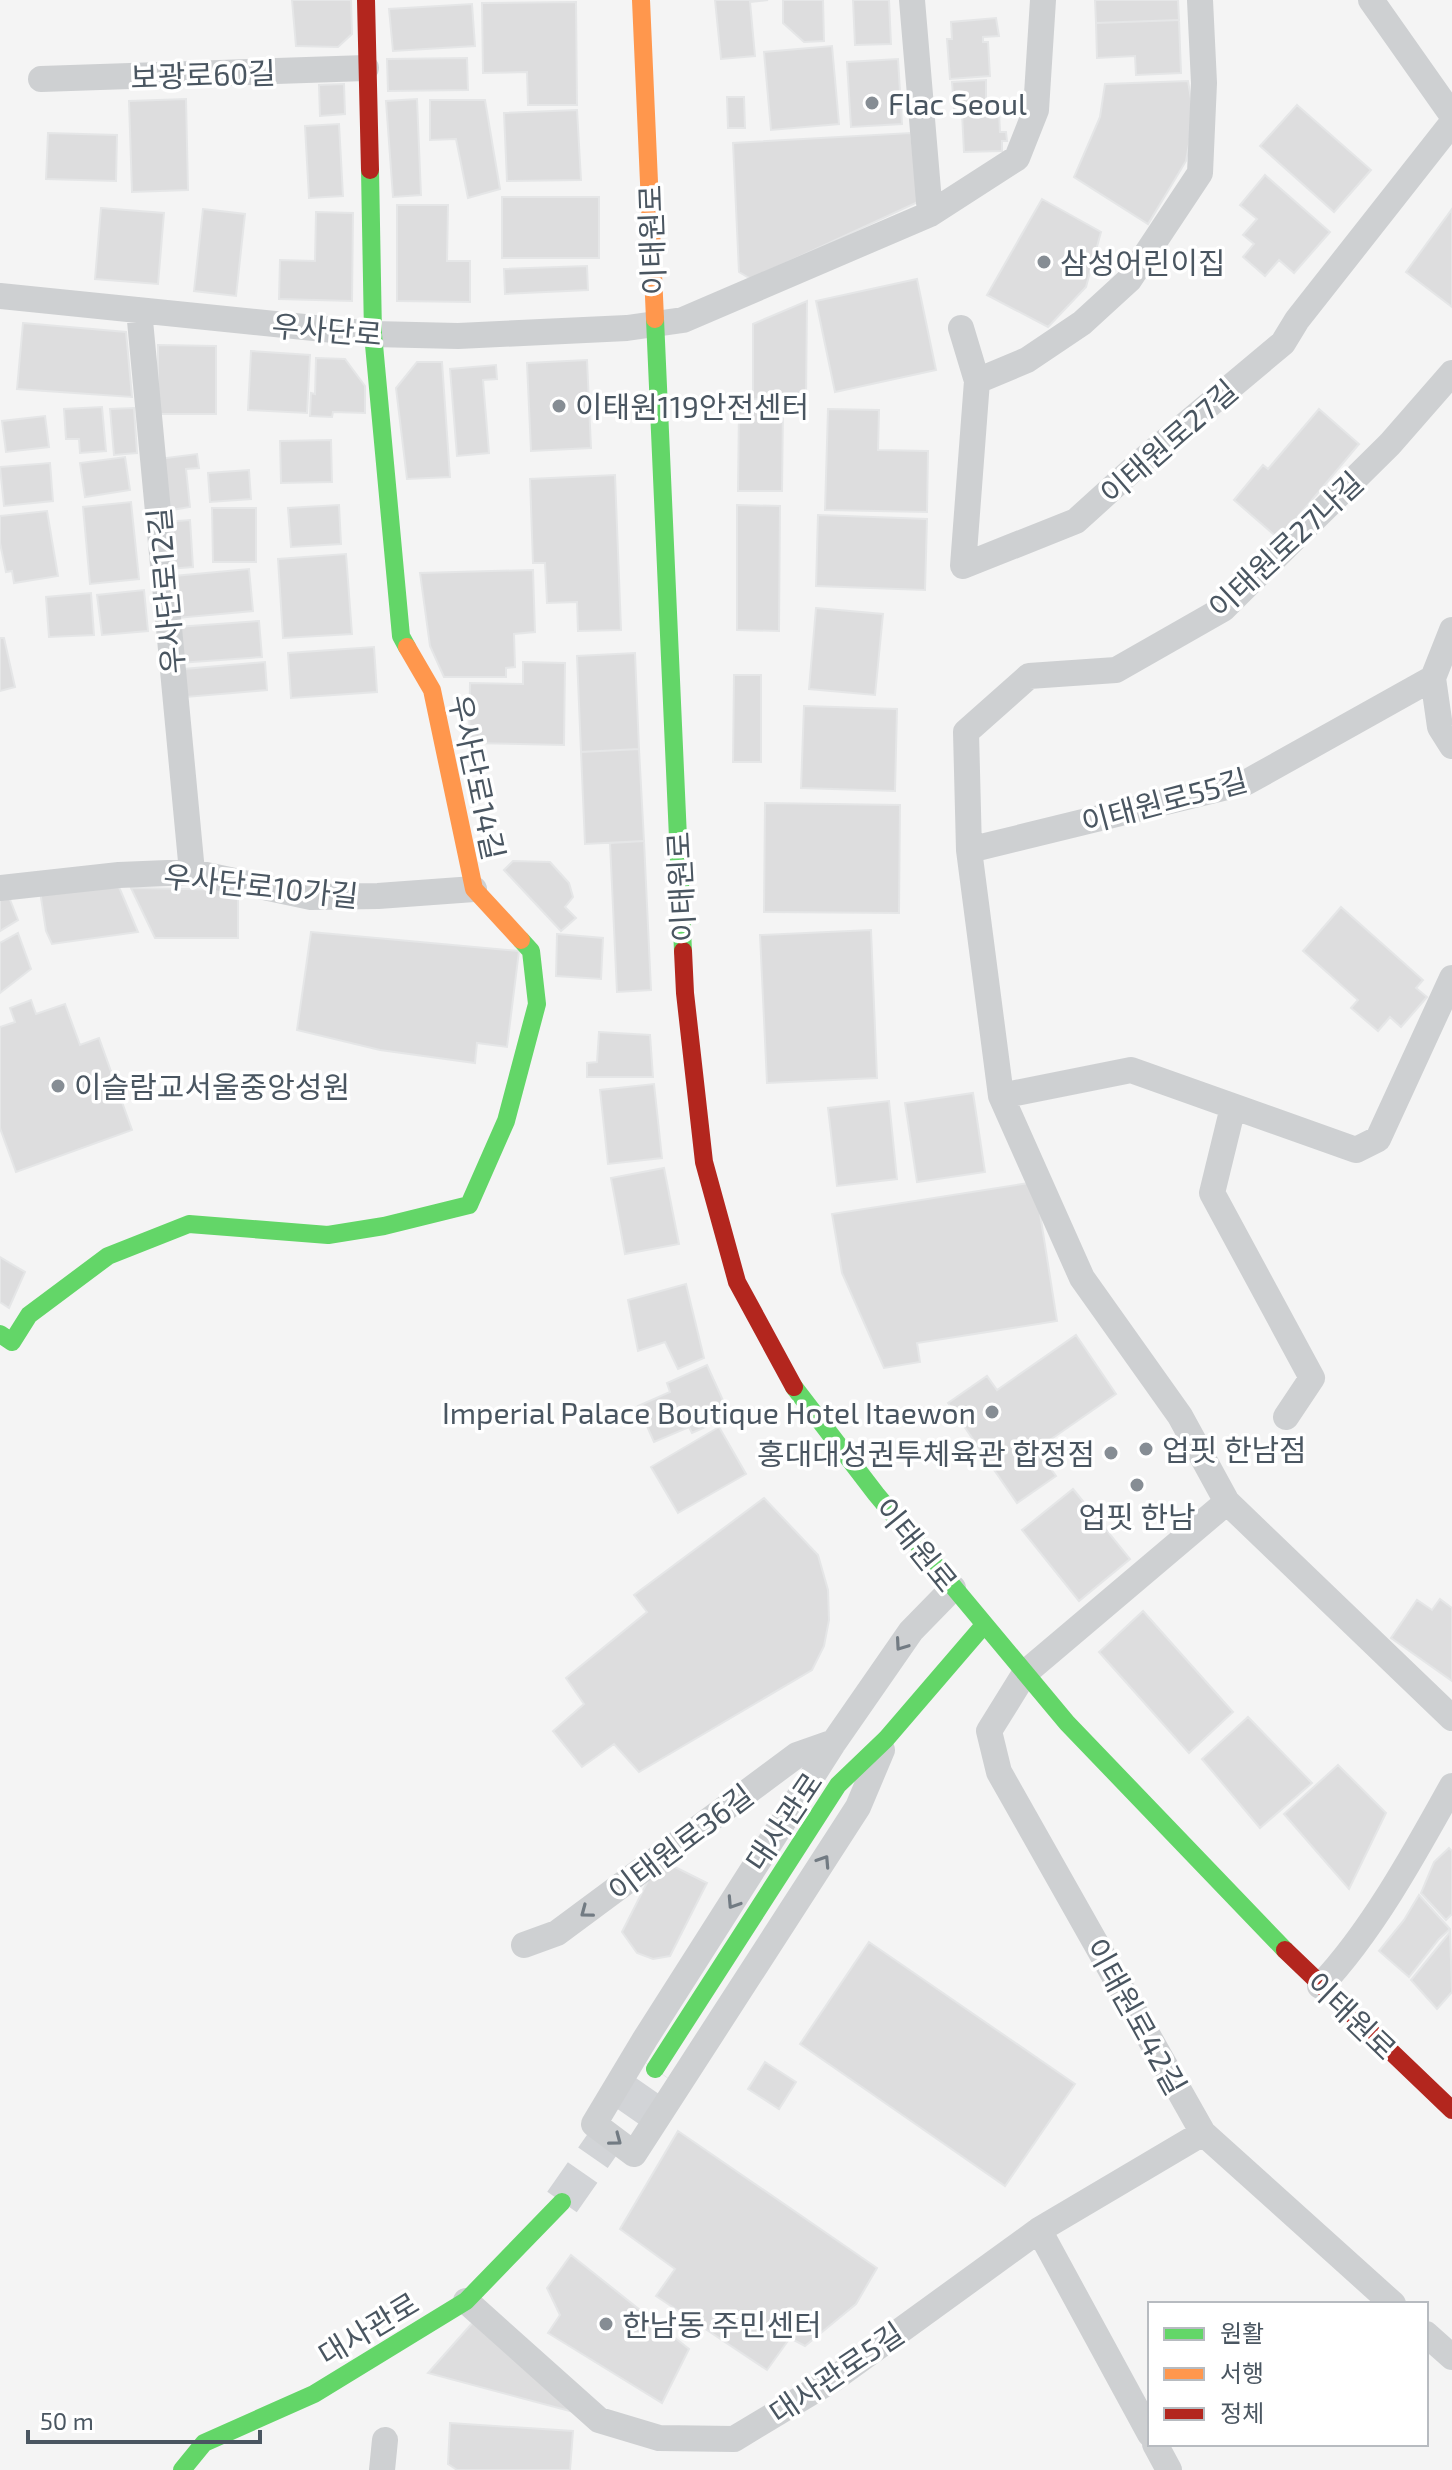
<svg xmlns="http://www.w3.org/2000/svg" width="1452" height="2470" font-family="'Exo 2','Noto Sans KR',sans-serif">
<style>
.building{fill:#ddddde;stroke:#e5e6e7;stroke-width:2}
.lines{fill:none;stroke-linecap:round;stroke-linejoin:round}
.secondary-tunnel{stroke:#d2d4d7;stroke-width:36;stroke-dasharray:36 18;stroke-linecap:butt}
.street{stroke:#ced0d2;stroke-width:26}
.fast{stroke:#63d668;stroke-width:18}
.slow{stroke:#ff974d;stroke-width:18}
.jam{stroke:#b3261e;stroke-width:18}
.oneway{stroke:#727b83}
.poi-dot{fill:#868d94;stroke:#fff;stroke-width:3}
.labels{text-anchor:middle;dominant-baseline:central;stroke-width:7;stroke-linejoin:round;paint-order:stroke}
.street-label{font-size:30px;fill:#4a5661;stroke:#fff}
.poi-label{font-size:30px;fill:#4a5661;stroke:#fff;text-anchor:start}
</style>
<rect width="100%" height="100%" fill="#f4f4f4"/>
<!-- building -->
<path class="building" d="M292 0H351L352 34 338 47 296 46Z
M715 0H768L750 2 755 56 721 59Z
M783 0H823L824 41 804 42 783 23Z
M853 0H889L891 44 855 45Z
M1095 0H1178L1179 20 1096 23Z
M576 2 577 105H528L527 72 483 73 482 3Z
M472 4 475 46 393 51 389 9Z
M996 18 999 36 983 37V42H988L990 76 950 79 947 39H952L951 22Z
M1179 20 1181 73 1136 75 1135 56 1097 58 1096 23Z
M832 46 839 124 771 130 764 52Z
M467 58 468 90 388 91 387 59Z
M898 59 902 124 851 127 847 62Z
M986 80V107L954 109 952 82Z
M1188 81 1194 117 1186 161 1148 224 1074 177 1100 117 1105 84Z
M344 84 345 114 320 116 319 85Z
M727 97H744L745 128H728Z
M186 99 188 190 132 192 129 101Z
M417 99 421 195 393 197 386 101Z
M430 100H485L500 189 468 198 456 139 430 140Z
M1297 105 1371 170 1334 212 1260 146Z
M577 110 581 180 507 181 504 113Z
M999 111 1000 132H1006L1007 141H1002V151L964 152 962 113Z
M339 124 343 196 309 198 305 126Z
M48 133 117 135 116 181 46 179Z
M911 133 918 202 751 279 739 272 733 143Z
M1265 175 1330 232 1294 273 1279 260 1265 276 1243 257 1254 244 1243 235 1257 219 1240 205Z
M502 197H599V258H502Z
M1042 199 1101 232 1086 287 1048 327 987 295Z
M397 205H448L447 261H470V302L397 301Z
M101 208 164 213 158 284 95 279Z
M203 209 245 214 236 296 194 291Z
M1452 209V307L1406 272Z
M316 212 353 213 352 301 279 299 280 260 315 261Z
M587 266 588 290 505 294 504 269Z
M917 279 936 370 835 392 816 301Z
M807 301 806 400 753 399V324Z
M23 323 126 332 132 397 17 389Z
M158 345 216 346V414H158Z
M251 351 310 355 307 413 248 410Z
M316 358 345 359 365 386V413L333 412 332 417 310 416 311 393 315 394Z
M587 360 591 448 531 451 527 363Z
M417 362H442L450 477 407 479 396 388Z
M496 365 497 379 483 380 489 453 457 456 450 369Z
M102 407 106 451 80 453 79 439H66L64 409Z
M739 407H783L782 491H738Z
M134 408 137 453 114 455 110 409Z
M828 409 879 410 878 450 928 451 927 512 825 510Z
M1319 409 1359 444 1279 539 1234 500 1263 465 1268 469Z
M45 416 49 447 6 452 2 421Z
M331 440 332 482 281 483 280 441Z
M197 454 199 468 186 469 190 507 165 511 158 459Z
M125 457 130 490 85 497 80 463Z
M50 463 53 501 4 506 0 467Z
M249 470 251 499 210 502 208 473Z
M615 475 621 630 578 631 577 602 547 603 545 563H533L530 479Z
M131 502 139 579 90 584 83 507Z
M339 505 341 544 291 547 288 508Z
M737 505 780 506 779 631 737 630Z
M212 508H256V562H213Z
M47 511 58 576 14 583 12 571 6 572 0 543V516Z
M818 515 927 519 925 590 816 586Z
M190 520 193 567 168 569 165 522Z
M346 554 352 634 283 638 278 559Z
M249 569 253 611 177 618 174 576Z
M533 570 535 632 514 634 515 667 506 668V677H444L430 646 420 573Z
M144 590 148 631 102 635 97 595Z
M91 593 94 635 49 637 46 597Z
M816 608 883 614 875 695 809 689Z
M259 621 262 657 179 663 177 627Z
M0 638H4L15 687 0 691Z
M374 647 377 692 291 698 288 653Z
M635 653 639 749 581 752 577 656Z
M265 662 267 690 186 697 184 669Z
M523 662 565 663 564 745 469 743 470 683 523 684Z
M734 675H761V762H733Z
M804 706 897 709 895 791 801 788Z
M639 749 644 841 585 844 581 752Z
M765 803 900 805 899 913 764 912Z
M644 841 651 990 617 992 610 843Z
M513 861 550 862 569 883 573 897 565 907 576 918 561 931 504 870Z
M119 887 138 932 52 944 46 931 40 891Z
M131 888 238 890V938H155Z
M7 892 18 920 0 931V894Z
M1341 907 1423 980 1416 988 1427 997 1401 1027 1390 1017 1378 1031 1351 1008 1358 1000 1303 951Z
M871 930 877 1078 767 1083 760 935Z
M311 932 519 951 507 1047 477 1043 475 1063 380 1050 297 1030Z
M18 933 31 969 0 993V943Z
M557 934 603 938 601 979 556 976Z
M31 1000 36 1014 65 1004 80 1045 99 1038 132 1130 16 1172 0 1128V1027L15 1022 10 1008Z
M599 1032 650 1035 653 1077H587V1063L597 1062Z
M654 1084 662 1158 608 1164 600 1090Z
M973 1093 985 1172 917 1182 905 1103Z
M889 1101 897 1179 837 1186 828 1108Z
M664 1168 679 1244 625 1254 611 1178Z
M1035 1182 1057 1321 917 1343 920 1362 884 1368 842 1273 832 1214Z
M0 1257 25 1272 9 1308 0 1302Z
M686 1284 704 1358 678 1369 665 1342 638 1351 628 1300Z
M1076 1335 1116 1394 1037 1449 1056 1476 1017 1503 948 1403 987 1376 997 1390Z
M707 1365 730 1416 692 1433 689 1427 654 1442 638 1406 670 1392 667 1383Z
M719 1427 746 1474 678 1513 651 1467Z
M1073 1489 1130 1559 1079 1601 1022 1530Z
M764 1498 818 1555 828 1590 829 1620 824 1646 812 1670 639 1772 614 1744 582 1767 553 1731 584 1704 566 1678 647 1612 634 1595Z
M1440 1599 1452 1608V1681L1391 1638 1417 1600 1432 1610Z
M1143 1611 1233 1712 1189 1753 1099 1652Z
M1248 1717 1312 1783 1260 1828 1202 1759Z
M1338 1765 1386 1813 1349 1889 1284 1814Z
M1449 1848 1452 1851V1914L1446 1920 1421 1893 1434 1862Z
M659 1859 707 1883 670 1956 653 1959 637 1953 622 1932Z
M1419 1895 1450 1929 1439 1939 1409 1977 1379 1951 1404 1920Z
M1450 1932 1452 1992 1437 2009 1411 1980Z
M869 1942 1075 2084 1005 2186 800 2044Z
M765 2062 796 2082 779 2109 748 2089Z
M678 2131 877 2268 856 2304 805 2346 790 2338 767 2370 656 2296 675 2269 620 2229Z
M571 2255 689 2349 662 2403 548 2333 560 2315 547 2288Z
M475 2320 581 2414 428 2373Z
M450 2423 573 2431 570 2470H457L448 2464Z"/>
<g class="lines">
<!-- secondary-tunnel -->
<path class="secondary-tunnel" d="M562 2202 655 2069"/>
<!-- street -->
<path class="street" d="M912 0 930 214
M1371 0 1452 115
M41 79 366 68
M0 296 373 334 458 336 627 328 683 320 930 214 1017 158 1036 110 1043 0
M139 310 192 872
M961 328 977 381 963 566 1076 521 1142 461 1283 343 1297 320 1452 123
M1452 373 1390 444 1223 609 1116 670 1029 676 966 732 969 850 1001 1096 1082 1278 1180 1416 1227 1502 1452 1718
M977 381 1027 360 1082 323 1129 280 1200 173 1204 83 1200 0
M1433 678 1440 727 1452 746
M969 850 1247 782 1433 678 1452 630
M0 888 119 875 192 872 311 897 378 896 474 889
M1001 1096 1131 1070 1356 1150 1378 1139 1452 978
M1233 1107 1212 1193 1312 1378 1286 1417
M1227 1502 1025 1673 989 1731 999 1772 1203 2133 1393 2304
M882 1750 858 1807 634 2154 594 2124 645 2039 834 1742 911 1631 953 1588
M524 1945 557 1933 797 1755 834 1742
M1320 1986C1371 1933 1416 1851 1452 1786
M1039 2230 1150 2434
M466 2301 599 2420 659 2438 734 2439 835 2378 1039 2230 1203 2133
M1426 2334 1452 2357
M1155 2444 1169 2470
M382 2470 385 2440"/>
<!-- fast -->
<path class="fast" d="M370 170 373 334 401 636 407 647
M655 319 683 951
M0 1334 12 1342 29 1315 108 1256 189 1224 328 1235 384 1226 469 1205 506 1121 537 1004 531 951 521 940
M794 1387 876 1494 1067 1723 1285 1950
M655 2069 838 1785 886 1739 984 1625
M182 2470 204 2443 314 2394 466 2301 562 2202"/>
<!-- slow -->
<path class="slow" d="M641 0 655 319
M407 647 432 690 474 889 521 940"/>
<!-- jam -->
<path class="jam" d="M366 0 370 170
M683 951 685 993 704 1162 737 1282 794 1387
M1285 1950 1452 2110"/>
</g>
<!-- one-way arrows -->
<defs><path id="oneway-chevron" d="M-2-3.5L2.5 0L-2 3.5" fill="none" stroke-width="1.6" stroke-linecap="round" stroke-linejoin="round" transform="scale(2)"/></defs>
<g class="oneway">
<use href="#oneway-chevron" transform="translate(901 1645) rotate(125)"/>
<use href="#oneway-chevron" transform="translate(824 1861) rotate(-57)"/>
<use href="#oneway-chevron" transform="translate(733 1903) rotate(123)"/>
<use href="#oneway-chevron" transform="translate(586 1912) rotate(143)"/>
<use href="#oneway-chevron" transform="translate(616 2140) rotate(37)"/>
</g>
<!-- markers -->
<g class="poi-dot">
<circle cx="872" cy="103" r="8"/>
<circle cx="1044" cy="262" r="8"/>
<circle cx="559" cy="406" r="8"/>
<circle cx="58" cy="1086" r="8"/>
<circle cx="992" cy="1412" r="8"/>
<circle cx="1146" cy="1449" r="8"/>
<circle cx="1111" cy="1453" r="8"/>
<circle cx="1137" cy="1485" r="8"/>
<circle cx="606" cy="2324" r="8"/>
</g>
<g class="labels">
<!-- street labels -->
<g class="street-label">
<text transform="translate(203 74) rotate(-2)">보광로60길</text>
<text transform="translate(651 240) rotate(-92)">이태원로</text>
<text transform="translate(327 329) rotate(5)">우사단로</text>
<text transform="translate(1168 441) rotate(-41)">이태원로27길</text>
<text transform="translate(1285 544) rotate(-43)">이태원로27나길</text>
<text transform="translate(165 591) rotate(-95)">우사단로12길</text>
<text transform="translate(478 777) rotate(78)">우사단로14길</text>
<text transform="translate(1164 800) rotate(-15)">이태원로55길</text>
<text transform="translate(261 885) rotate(6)">우사단로10가길</text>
<text transform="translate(680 887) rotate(-93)">이태원로</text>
<text transform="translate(917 1544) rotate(51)">이태원로</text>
<text transform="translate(783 1821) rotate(-56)">대사관로</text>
<text transform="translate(680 1842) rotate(-37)">이태원로36길</text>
<text transform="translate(1352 2015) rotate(44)">이태원로</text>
<text transform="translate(1137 2016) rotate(61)">이태원로42길</text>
<text transform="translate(368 2328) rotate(-31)">대사관로</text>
<text transform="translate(836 2372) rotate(-34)">대사관로5길</text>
</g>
<!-- poi labels -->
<g class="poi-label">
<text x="888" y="103">Flac Seoul</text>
<text x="1060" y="262">삼성어린이집</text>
<text x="575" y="406">이태원119안전센터</text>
<text x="74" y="1086">이슬람교서울중앙성원</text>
<text x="976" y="1412" text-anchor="end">Imperial Palace Boutique Hotel Itaewon</text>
<text x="1162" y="1449">업핏 한남점</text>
<text x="1095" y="1453" text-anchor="end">홍대대성권투체육관 합정점</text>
<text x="1137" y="1516" text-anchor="middle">업핏 한남</text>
<text x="622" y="2324">한남동 주민센터</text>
</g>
</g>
<!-- legend -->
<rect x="1148" y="2302" width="280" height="144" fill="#ffffff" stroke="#b7bbc0" stroke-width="2"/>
<rect x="1164" y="2328" width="40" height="12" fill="#63d668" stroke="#b7bbc0" stroke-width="2"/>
<text x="1220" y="2342" font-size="24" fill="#4a5661">원활</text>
<rect x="1164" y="2368" width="40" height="12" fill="#ff974d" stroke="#b7bbc0" stroke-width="2"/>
<text x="1220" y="2382" font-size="24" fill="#4a5661">서행</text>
<rect x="1164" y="2408" width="40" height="12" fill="#b3261e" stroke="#b7bbc0" stroke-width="2"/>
<text x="1220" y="2422" font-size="24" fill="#4a5661">정체</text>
<!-- scale -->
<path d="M28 2430v12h232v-12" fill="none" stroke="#4a5661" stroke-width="4"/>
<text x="40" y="2430" font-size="24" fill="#4a5661" stroke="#ffffff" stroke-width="6" paint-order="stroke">50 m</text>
</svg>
